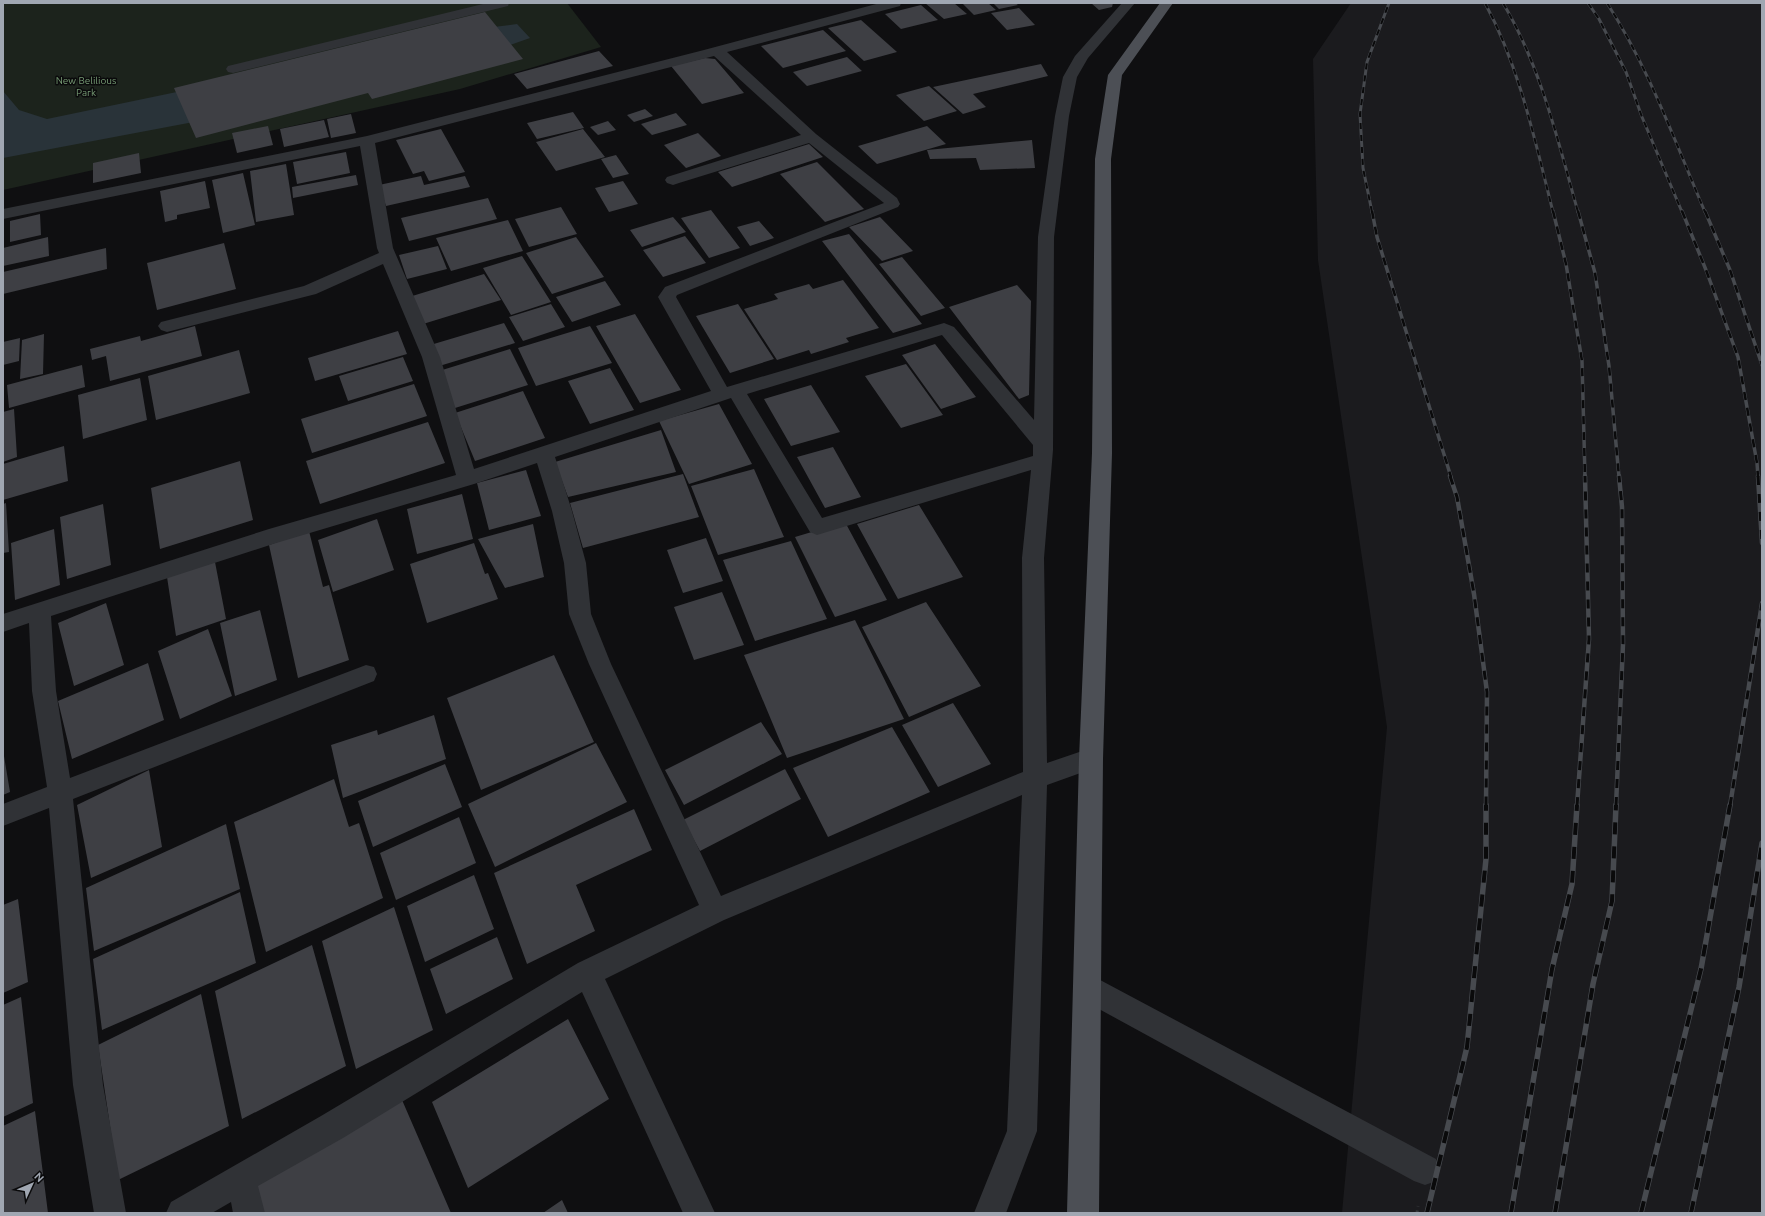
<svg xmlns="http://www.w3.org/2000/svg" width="1765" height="1216" font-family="Ubuntu,sans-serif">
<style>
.built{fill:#1b1b1e}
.green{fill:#1c231c}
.water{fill:#293339}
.building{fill:#3e3f44}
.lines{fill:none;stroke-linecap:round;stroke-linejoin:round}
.path{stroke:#36393d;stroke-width:3;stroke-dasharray:2.5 4;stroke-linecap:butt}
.minor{fill:#303236;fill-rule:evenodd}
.major{fill:#4c4f55;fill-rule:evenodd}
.rail-far3-casing{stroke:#474a4f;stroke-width:3}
.rail-far2-casing{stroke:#474a4f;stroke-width:3.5}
.rail-far1-casing{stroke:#474a4f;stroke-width:4.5}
.rail-casing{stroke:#474a4f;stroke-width:5.5}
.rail-far3{stroke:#0a0a0b;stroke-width:2;stroke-dasharray:6;stroke-linecap:butt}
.rail-far2{stroke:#0a0a0b;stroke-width:2.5;stroke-dasharray:8;stroke-linecap:butt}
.rail-far1{stroke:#0a0a0b;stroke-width:3;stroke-dasharray:9;stroke-linecap:butt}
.rail{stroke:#0a0a0b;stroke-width:4;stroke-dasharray:12;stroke-linecap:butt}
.labels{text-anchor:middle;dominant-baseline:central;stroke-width:3;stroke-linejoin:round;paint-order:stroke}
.far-park-label{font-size:10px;fill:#789d76;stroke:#0a0a0b}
</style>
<rect width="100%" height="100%" fill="#0f0f11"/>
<!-- built -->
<path class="built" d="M1351 3H1762V1213H1342L1387 727 1318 260 1313 59Z"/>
<!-- green -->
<path class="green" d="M3 3H567L601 47 460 89 3 190Z"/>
<!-- water -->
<path class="water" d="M517 24 530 38 496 50 236 114 3 158V91L19 110 47 119 336 59 453 32Z"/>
<!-- building -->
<path class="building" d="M925 3H954L967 14 944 19Z
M962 3H988L996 10 974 15Z
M993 3H1015L1018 5 999 9Z
M1091 3H1113L1112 7 1099 10Z
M921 5 938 20 901 29 885 14Z
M1019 8 1035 25 1007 30 991 13Z
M485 12 523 59 372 99 368 93 196 138 174 88Z
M861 20 897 52 864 61 828 28Z
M823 30 846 51 783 68 761 46Z
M599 51 613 66 527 89 514 74Z
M847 57 862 71 807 86 793 72Z
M705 58 715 59 744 93 702 104 671 66Z
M1041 64 1048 76 973 94 986 107 963 114 933 87Z
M929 86 957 111 924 121 896 95Z
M645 109 653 116 634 122 627 115Z
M573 112 584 128 537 139 527 123Z
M676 113 687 125 652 135 641 124Z
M351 114 356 133 331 138 327 119Z
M324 120 329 137 284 147 280 129Z
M608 121 616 130 598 135 590 127Z
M268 126 273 145 237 153 232 133Z
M927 126 946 144 877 164 858 146Z
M441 129 465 172 429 181 424 171 413 174 396 140Z
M583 129 605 157 556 171 536 142Z
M698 133 721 156 686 168 664 145Z
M1032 140 1035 168 980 170 976 158 930 159 927 150Z
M809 144 823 157 732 187 718 172Z
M346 152 350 173 297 184 293 162Z
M139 153 141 173 93 183V163Z
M616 155 629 174 613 178 601 159Z
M817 162 864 209 825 222 780 174Z
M286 164 294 215 256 222 250 171Z
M243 173 255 225 223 233 212 180Z
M356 175 358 185 293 198 292 187Z
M421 176 424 185 465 176 470 187 386 206 379 185Z
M205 181 210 208 177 215V219L165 222 160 191Z
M623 181 638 204 609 212 595 188Z
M488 198 497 219 409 241 401 218Z
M561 207 577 234 529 247 515 219Z
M711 210 740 248 709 258 681 218Z
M40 214 41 235 10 242V221Z
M673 217 686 232 642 247 630 230Z
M880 217 913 251 882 261 849 227Z
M508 220 523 251 451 271 436 238Z
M759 221 774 238 750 246 737 227Z
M849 234 922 324 893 333 822 241Z
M685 236 706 263 663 277 643 250Z
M48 237 49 256 3 266V248Z
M576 237 604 277 552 294 526 253Z
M224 243 236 289 157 310 147 263Z
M438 246 447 269 407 279 399 255Z
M106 248 107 269 3 294V272Z
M522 256 551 302 511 315 483 268Z
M902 257 945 308 921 316 879 264Z
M484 274 501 300 423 324 409 297Z
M843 280 879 328 846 338 849 342 811 354 809 350 777 360 744 309 778 299 774 294 809 284 813 289Z
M605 281 621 305 572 322 556 297Z
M1017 285 1031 301 1029 395 1019 399 949 307Z
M551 304 565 327 523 341 509 317Z
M738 304 774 359 730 373 696 316Z
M635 314 681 390 640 403 596 326Z
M504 323 515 343 436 367 427 346Z
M195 326 202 356 110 381 106 356 92 360 90 349 140 336 141 341Z
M590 326 612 363 536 386 518 348Z
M398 331 407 354 315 381 308 358Z
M44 334 43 374 20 379 22 340Z
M20 338 19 361 3 365V342Z
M935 344 976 397 941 409 902 355Z
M510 349 528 385 455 408 439 371Z
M239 350 250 393 156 420 148 376Z
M403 357 413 381 348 401 339 376Z
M906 364 943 415 901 428 865 376Z
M82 365 85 387 9 408 7 385Z
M610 368 634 410 590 424 568 381Z
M140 378 147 420 83 439 78 395Z
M414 384 427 416 312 453 301 419Z
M811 385 840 432 791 446 764 399Z
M523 391 545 438 475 461 455 413Z
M719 404 752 464 689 484 659 421Z
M14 409 17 457 3 462V412Z
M428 422 445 463 320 504 306 461Z
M661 430 676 472 568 497 555 462Z
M64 446 68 481 3 500V464Z
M833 447 861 497 825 508 797 457Z
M240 461 253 520 160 549 151 488Z
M754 469 784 537 718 555 691 486Z
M526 470 541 516 489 530 477 483Z
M683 474 699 517 583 548 570 503Z
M462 494 473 539 417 554 407 509Z
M6 503 9 552 3 553V504Z
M103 504 111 565 67 579 60 517Z
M919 505 963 577 898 599 857 524Z
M377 519 394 570 333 592 318 540Z
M845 522 887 600 835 617 795 537Z
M533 524 544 577 505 588 478 539Z
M54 529 60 585 15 600 11 543Z
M309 531 323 587 329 585 349 660 298 678 269 545Z
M706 538 723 581 683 593 667 550Z
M791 541 827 619 755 641 723 560Z
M474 543 485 574 488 573 498 599 427 623 410 564Z
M215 562 226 619 176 636 167 577Z
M722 592 744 645 694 660 674 607Z
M926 602 981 686 909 717 862 627Z
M106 603 124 665 74 686 58 623Z
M260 610 277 680 235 696 220 623Z
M855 620 904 719 787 758 744 655Z
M208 629 232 696 180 719 158 651Z
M554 655 594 742 481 790 447 698Z
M148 663 164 720 72 759 58 701Z
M953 703 991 764 938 787 902 725Z
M434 715 446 759 343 798 331 745 377 730 378 735Z
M761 722 782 754 684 805 665 770Z
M892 727 930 792 828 837 793 768Z
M596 743 627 802 495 867 468 804Z
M3 750 10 792 3 795Z
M445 764 462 807 373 847 358 801Z
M785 769 801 799 700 851 683 820Z
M149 770 162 847 91 878 77 805Z
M334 779 349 827 359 823 383 898 266 952 234 822Z
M634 809 652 850 576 885 595 931 527 964 494 873Z
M459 817 476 863 396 900 380 853Z
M226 824 240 889 94 951 86 888Z
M474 875 494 929 425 962 407 906Z
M240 892 256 963 102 1030 93 959Z
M18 899 28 982 3 993V905Z
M394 907 433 1030 356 1069 322 941Z
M497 937 513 979 446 1014 430 969Z
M312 945 346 1066 242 1119 215 991Z
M201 994 229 1126 118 1180 98 1045Z
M21 997 33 1103 3 1117V1005Z
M568 1019 609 1099 468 1188 432 1102Z
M399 1093 451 1213H264L254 1183Z
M35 1111 48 1213H3V1126Z
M562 1200 568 1213H543Z"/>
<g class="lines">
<!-- path -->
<path class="path" d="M1417 1213 1418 1206"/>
<!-- minor -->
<path class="minor" d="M487 3H509L508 6 233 73 228 72 226 69 228 66Z
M880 3H901L900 6 727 52 816 134 897 198 900 204 898 207 677 295 676 297 727 387 944 323 954 327 1034 420 1038 237 1055 116 1063 77 1075 56 1122 3H1135L1088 58 1077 77 1069 116 1054 237 1053 450 1044 558 1047 763 1091 748 1100 752 1103 759 1100 766 1047 785 1037 1131 1006 1213H974L1007 1131 1022 795 724 920 605 979 715 1213H683L582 992 343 1138 258 1186 265 1213H233L231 1202 212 1213H166L171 1202 321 1116 578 963 699 905 589 664 569 614 564 563 552 511 537 463 474 484 273 544 51 616 56 691 70 778 366 665 374 667 377 674 374 681 73 799 103 1085 126 1213H94L73 1085 49 808 3 826V804L47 787 32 691 29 623 3 632V614L269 529 456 475 422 357 383 264 316 294 167 332 161 330 158 326 161 322 304 286 379 253 377 248 360 146 3 219V209L367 136 704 50ZM714 56 801 135 667 177 665 180 667 183 673 185 679 183 809 143 884 203 665 287 658 297 711 391 474 469 440 357 393 248 375 143ZM942 335 1033 445V456L822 518 747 394ZM731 398 810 532 817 535 1031 470 1022 558 1023 772 721 896 611 664 591 614 586 563 572 511 555 457Z
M1087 973 1436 1159 1440 1170 1436 1181 1425 1185 1414 1181 1077 997 1073 987 1077 977Z"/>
<!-- major -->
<path class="major" d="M1160 3H1173L1122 75 1111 159 1112 453 1103 759 1099 1213H1067L1079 759 1092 453 1095 159 1108 75Z"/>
<!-- rail-far3 casing -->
<g class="rail-far3-casing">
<path id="rail-far3" d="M1485 3C1520 68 1535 141 1553 212
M1503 3C1541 67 1558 141 1578 212
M1588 3 1599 19 1626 72 1642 117 1682 212
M1607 3C1649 68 1675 142 1705 212
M1372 212 1363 168 1360 114 1367 62 1389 3"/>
</g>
<!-- rail-far2 casing -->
<g class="rail-far2-casing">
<path id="rail-far2" d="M1372 211 1377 237 1451 477
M1553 211 1566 264 1582 361 1585 477
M1578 211 1595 273 1609 366 1619 477
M1682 211 1706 270 1738 357 1757 463 1758 477
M1705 211 1730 270 1762 365"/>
</g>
<!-- rail-far1 casing -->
<g class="rail-far1-casing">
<path id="rail-far1" d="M1450 476 1457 497 1474 594 1487 692 1486 806
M1758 476 1762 543
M1577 806 1589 639 1585 476
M1616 806 1623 644 1622 507 1619 476
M1730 806 1762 603"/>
</g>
<!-- rail casing -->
<g class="rail-casing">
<path id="rail" d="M1427 1213 1467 1047 1486 859V805
M1511 1213 1552 969 1572 884 1577 805
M1555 1213 1593 984 1612 901 1616 805
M1641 1213 1701 969 1730 805
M1691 1213 1739 987 1762 843"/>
</g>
<!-- rail-far3 -->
<use href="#rail-far3" class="rail-far3"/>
<!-- rail-far2 -->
<use href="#rail-far2" class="rail-far2"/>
<!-- rail-far1 -->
<use href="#rail-far1" class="rail-far1"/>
<!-- rail -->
<use href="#rail" class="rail"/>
</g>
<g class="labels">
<!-- far-park labels -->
<g class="far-park-label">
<text x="86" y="80">New Belilious<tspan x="86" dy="12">Park</tspan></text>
</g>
</g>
<!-- border -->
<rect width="1765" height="1216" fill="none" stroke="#a0a7b2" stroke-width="8"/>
<!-- north arrow -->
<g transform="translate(32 1184) rotate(46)" stroke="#0a0a0b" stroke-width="3" paint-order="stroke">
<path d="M0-3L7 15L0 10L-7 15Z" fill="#a0a7b2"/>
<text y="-6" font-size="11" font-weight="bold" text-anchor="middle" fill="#a0a7b2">N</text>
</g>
</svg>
